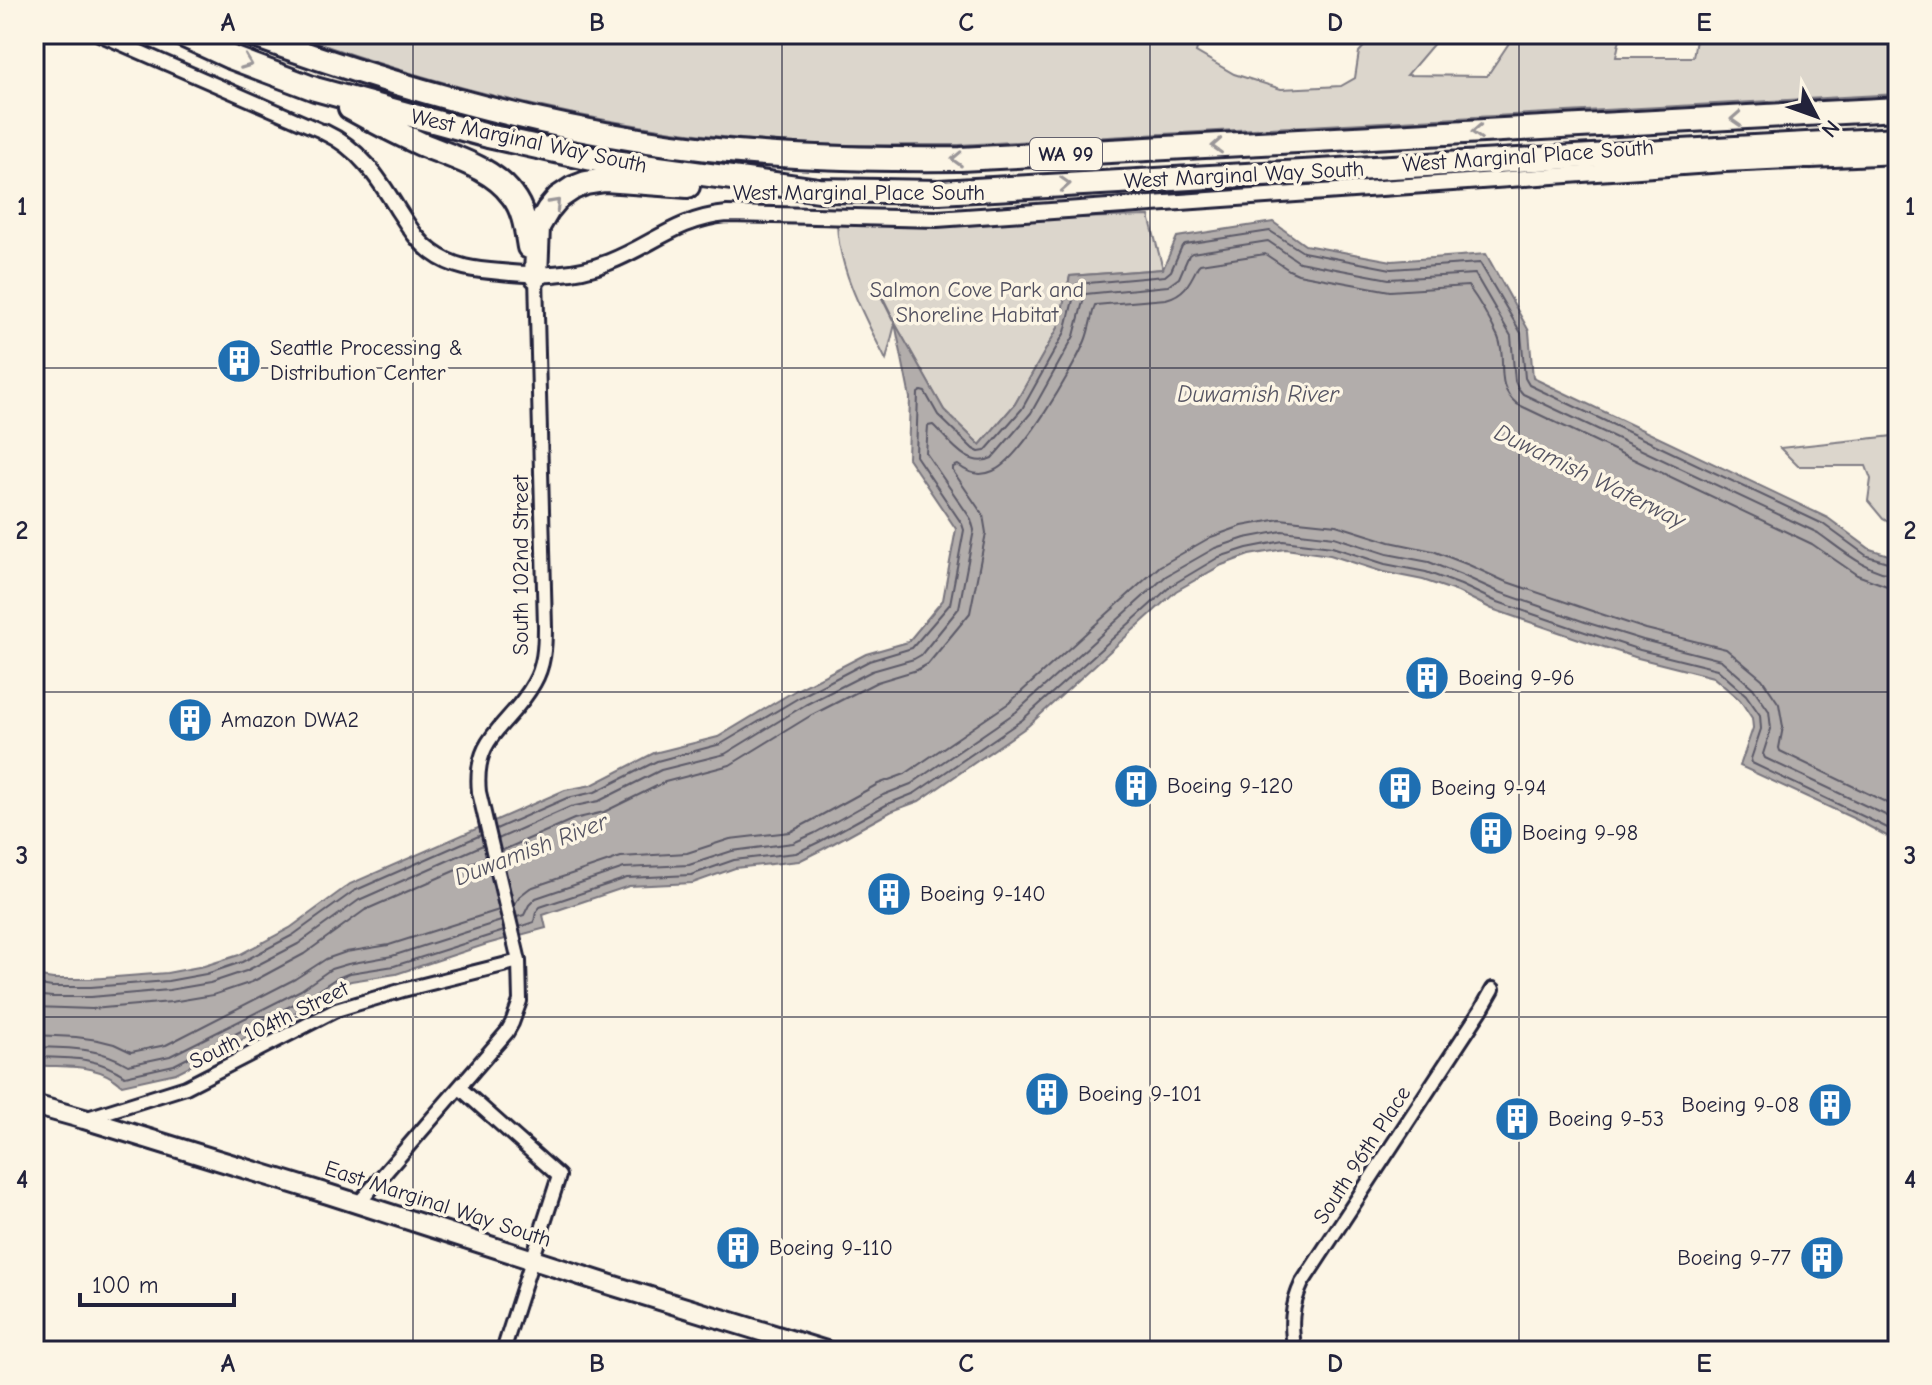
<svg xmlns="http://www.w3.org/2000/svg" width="1932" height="1385" font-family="'Comic Neue',sans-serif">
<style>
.green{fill:#dcd6cc;stroke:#7f7c84;stroke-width:2}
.water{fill:#b2adab;stroke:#78757e;stroke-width:2}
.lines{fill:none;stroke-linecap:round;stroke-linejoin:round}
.shore{stroke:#5c5a68;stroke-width:2}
.stream{stroke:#78757e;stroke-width:3}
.minor-casing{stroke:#22223b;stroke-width:18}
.tertiary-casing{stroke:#22223b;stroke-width:20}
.primary-casing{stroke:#22223b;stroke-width:24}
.motorway-casing{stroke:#22223b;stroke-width:28}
.minor{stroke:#fcf5e5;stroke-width:12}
.tertiary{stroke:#fcf5e5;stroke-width:14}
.primary{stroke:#fcf5e5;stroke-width:18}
.motorway{stroke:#fcf5e5;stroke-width:22}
.oneway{stroke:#9a9698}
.grid{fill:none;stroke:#22223b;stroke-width:2;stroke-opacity:0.55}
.labels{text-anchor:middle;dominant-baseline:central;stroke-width:7;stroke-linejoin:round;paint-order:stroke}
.shield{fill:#fcf5e5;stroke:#63616e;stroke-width:2}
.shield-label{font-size:20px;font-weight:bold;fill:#22223b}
.street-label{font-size:22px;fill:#22223b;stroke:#fcf5e5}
.park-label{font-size:22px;fill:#504f5f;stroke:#fcf5e5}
.poi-label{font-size:22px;fill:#22223b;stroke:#fcf5e5;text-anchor:start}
.water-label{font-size:24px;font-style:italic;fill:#545362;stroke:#fcf5e5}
.neatline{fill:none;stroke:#22223b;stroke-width:3}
.grid-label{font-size:26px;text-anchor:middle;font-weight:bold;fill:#22223b}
</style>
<rect width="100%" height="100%" fill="#fcf5e5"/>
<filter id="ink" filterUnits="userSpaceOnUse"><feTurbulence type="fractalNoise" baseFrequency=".0125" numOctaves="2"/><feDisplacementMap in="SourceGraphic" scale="16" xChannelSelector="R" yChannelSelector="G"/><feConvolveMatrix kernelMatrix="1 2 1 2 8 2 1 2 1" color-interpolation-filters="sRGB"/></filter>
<g filter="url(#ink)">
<!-- green -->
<path class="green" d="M292 34H1174L1199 42 1196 52 1234 74 1281 89 1341 86 1355 78 1359 52 1375 34H1442L1407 75 1487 76 1515 34H1621L1616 57H1693L1697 34H1898V94L959 145C911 145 862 146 813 144 636 136 459 94 292 34Z
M1149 216 1163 269 1070 276 1058 328 1015 404 980 445 944 410 895 324 886 360C865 318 839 271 837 224Z
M1898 427V527L1883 519 1868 501 1871 479 1866 466H1798L1780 448 1893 436Z"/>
<!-- water -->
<path class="water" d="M1273 222 1305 245 1392 261 1486 254 1529 331 1533 378 1828 518 1870 549 1898 558V842L1857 820 1740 766 1753 728 1752 718 1740 700 1713 677 1638 658 1579 639 1492 609 1458 592 1423 580 1383 572 1330 555 1285 549 1249 555 1222 565 1176 591 1028 726 919 801 892 811 823 849 799 861 735 868 693 883 629 886 543 915 546 928 487 944 396 974 351 981 337 986 310 1005 176 1073 122 1085C96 1062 66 1068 34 1065V976L53 979H90L167 973 204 966 239 955 290 928 350 884 565 790 592 785 654 753 718 737 796 690 866 654 908 642 943 600 956 529 908 458 910 398 895 323 944 410 980 445 1015 404 1058 328 1070 276 1163 269 1177 237Z"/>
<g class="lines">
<!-- shore -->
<path class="shore" d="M496 829 567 798 595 792 657 761 721 744 800 697 869 661 912 648 950 604 964 530 962 524 916 456 918 393 921 391 925 392 938 415 973 449 979 452 985 451 1022 409 1065 332 1077 284 1165 276 1171 271 1182 246 1185 244 1270 231 1303 252 1391 269 1480 263 1521 333 1525 378 1529 385 1823 524 1867 556 1898 565
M498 839 570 807 599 801 661 770 725 754 805 705 872 671 914 659 921 655 959 608 974 530 971 519 926 453 928 426 933 425C949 440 968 470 992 458L1031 413 1074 336 1085 294 1168 286 1179 278 1189 255 1192 253 1268 241 1299 262 1389 279 1475 274 1511 336 1515 381 1518 388 1523 394 1818 533C1842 550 1867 573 1898 575
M501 851 574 819 604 812 665 782 730 765 810 716 877 682 917 670 928 664 970 613 986 533 983 515 953 471V467L958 465C968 473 980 477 993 471 1021 459 1073 370 1085 341 1090 329 1091 316 1095 305L1166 299C1185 294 1190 282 1198 266L1200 264 1265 254 1289 270 1298 274 1390 291 1468 286C1479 301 1490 320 1498 337 1508 360 1493 384 1517 404L1812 544 1857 575 1887 586 1898 587
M514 905 521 895 530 888 621 857 687 853 730 839 790 832 809 822 878 784 905 774 1009 703 1160 566 1211 537 1242 526 1280 519 1336 525 1390 542 1433 551 1469 565 1504 581 1589 610 1646 629 1726 649 1762 679 1779 704 1783 727 1779 748 1780 751 1898 808
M517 917 524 915 529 905 536 898 624 868 689 865 732 851 793 843 815 833 883 795 911 784 1016 712 1166 576 1215 548 1245 538 1282 531 1334 537 1387 554 1429 562 1464 576 1499 592 1585 622 1643 640 1721 660 1753 688 1769 711 1771 729 1763 754 1765 758 1898 821
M519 927 534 922 536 912 540 907 627 878 691 875 734 860 796 853 819 842 888 804 915 793 1022 720 1172 585 1219 557 1247 548 1283 541 1332 547 1385 564 1426 572 1461 585 1495 601 1582 631 1640 650 1717 669 1746 695 1760 715 1761 729 1751 759 1752 763 1898 833
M34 984 52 987H91L168 981 206 974 242 962 293 935 354 891 481 835
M34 995 52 997H91L169 990 210 983 246 971 298 944 359 900 483 845
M34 1007 92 1009 171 1002 213 995 252 982 304 954 365 910 486 857
M34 1035 76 1037 98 1040 114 1044 131 1052 166 1045 295 979 326 959 346 952 389 945 499 910
M34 1047C68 1048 98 1047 128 1065L170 1056 301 990 331 969 348 964 392 956 501 921
M34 1057C69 1058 95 1056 125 1076L174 1065 306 998 335 979 350 973 394 966 504 931"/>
<!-- stream -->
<path class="stream" d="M873 279 895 323"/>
<!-- minor casing -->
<g class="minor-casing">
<path id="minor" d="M99 34 324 132
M460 1088 559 1176 503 1351
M84 1119 186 1087 336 1010 403 990 519 961
M358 1204 507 1032 512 1023 520 1001 519 961 479 792C473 734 510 727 534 683 544 666 545 647 545 627L536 276
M1295 1351C1290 1326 1291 1306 1302 1283L1481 1010 1493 989"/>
</g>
<!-- tertiary casing -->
<g class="tertiary-casing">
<path id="tertiary" d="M324 132C359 148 378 177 398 210 408 225 417 241 432 252 453 268 476 270 501 272 538 276 574 276 609 262 653 245 676 219 727 214L937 219 1725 164 1898 156"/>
</g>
<!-- primary casing -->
<g class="primary-casing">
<path id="primary" d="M34 1105 84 1119 328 1194 611 1285 826 1351"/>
</g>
<!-- motorway casing -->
<g class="motorway-casing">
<path id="motorway" d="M180 34 230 57 315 89 488 136 592 159 819 190 939 192 1898 139
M249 34C376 80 506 119 640 140 746 157 853 160 960 159L1898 109
M350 108C373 121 397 133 421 144 451 157 492 167 512 195 524 210 526 229 529 247
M536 276 538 227 548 210 558 198 573 188 586 183 605 180 688 186"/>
</g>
<!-- minor -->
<use href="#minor" class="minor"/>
<!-- tertiary -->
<use href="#tertiary" class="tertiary"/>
<!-- primary -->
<use href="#primary" class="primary"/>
<!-- motorway -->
<use href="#motorway" class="motorway"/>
</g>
<!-- one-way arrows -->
<defs><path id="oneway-chevron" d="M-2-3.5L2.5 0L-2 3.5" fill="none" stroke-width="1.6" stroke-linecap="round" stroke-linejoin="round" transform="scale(2)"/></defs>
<g class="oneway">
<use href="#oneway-chevron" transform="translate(247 63) rotate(21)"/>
<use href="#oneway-chevron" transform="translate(1736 119) rotate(177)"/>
<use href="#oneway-chevron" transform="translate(1477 132) rotate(177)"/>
<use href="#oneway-chevron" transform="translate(1217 146) rotate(177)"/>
<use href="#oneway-chevron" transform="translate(957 159) rotate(178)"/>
<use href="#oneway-chevron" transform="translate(1065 184) rotate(-3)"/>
<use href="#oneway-chevron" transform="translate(555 204) rotate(-47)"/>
</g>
</g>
<!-- grid -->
<path class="grid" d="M413 34V1351M782 34V1351M1150 34V1351M1519 34V1351M34 368H1898M34 692H1898M34 1017H1898"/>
<!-- icons -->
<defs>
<g id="building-disc" transform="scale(2.3)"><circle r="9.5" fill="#1f6fb2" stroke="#fcf5e5"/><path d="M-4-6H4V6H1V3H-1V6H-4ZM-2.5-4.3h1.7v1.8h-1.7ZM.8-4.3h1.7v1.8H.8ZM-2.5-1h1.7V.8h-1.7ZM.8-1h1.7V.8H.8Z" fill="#fff"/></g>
</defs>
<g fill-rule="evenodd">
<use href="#building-disc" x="239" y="361"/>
<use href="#building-disc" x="1427" y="678"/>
<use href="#building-disc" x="190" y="720"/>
<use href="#building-disc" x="1136" y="786"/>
<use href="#building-disc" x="1400" y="788"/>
<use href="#building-disc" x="1491" y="833"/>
<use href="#building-disc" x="889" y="894"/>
<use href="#building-disc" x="1047" y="1094"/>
<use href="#building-disc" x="1830" y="1105"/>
<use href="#building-disc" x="1517" y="1119"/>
<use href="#building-disc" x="738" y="1248"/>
<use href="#building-disc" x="1822" y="1258"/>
</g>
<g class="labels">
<!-- shield labels -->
<rect class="shield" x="1030" y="138" width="72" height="32" rx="6"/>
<g class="shield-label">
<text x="1066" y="154">WA 99</text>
</g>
<!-- street labels -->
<g class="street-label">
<text transform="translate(529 141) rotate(12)">West Marginal Way South</text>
<text transform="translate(1528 156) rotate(-4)">West Marginal Place South</text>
<text transform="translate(1244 175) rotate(-3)">West Marginal Way South</text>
<text x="859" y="193">West Marginal Place South</text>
<text transform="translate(521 565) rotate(-90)">South 102nd Street</text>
<text transform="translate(269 1025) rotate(-26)">South 104th Street</text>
<text transform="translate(1362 1155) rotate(-57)">South 96th Place</text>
<text transform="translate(438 1204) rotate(18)">East Marginal Way South</text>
</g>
<!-- park labels -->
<g class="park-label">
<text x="977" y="290">Salmon Cove Park and<tspan x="977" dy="25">Shoreline Habitat</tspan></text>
</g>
<!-- poi labels -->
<g class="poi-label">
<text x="270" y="348">Seattle Processing &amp;<tspan x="270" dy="25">Distribution Center</tspan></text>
<text x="1458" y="678">Boeing 9-96</text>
<text x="221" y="720">Amazon DWA2</text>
<text x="1167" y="786">Boeing 9-120</text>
<text x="1431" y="788">Boeing 9-94</text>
<text x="1522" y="833">Boeing 9-98</text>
<text x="920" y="894">Boeing 9-140</text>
<text x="1078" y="1094">Boeing 9-101</text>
<text x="1799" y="1105" text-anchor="end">Boeing 9-08</text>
<text x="1548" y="1119">Boeing 9-53</text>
<text x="769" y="1248">Boeing 9-110</text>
<text x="1791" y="1258" text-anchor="end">Boeing 9-77</text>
</g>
<!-- water labels -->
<g class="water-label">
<text x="1258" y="394">Duwamish River</text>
<text transform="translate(1590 476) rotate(26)">Duwamish Waterway</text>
<text transform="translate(531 849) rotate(-21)">Duwamish River</text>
</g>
</g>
<!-- margin -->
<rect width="1932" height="1385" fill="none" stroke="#fcf5e5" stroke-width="88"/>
<!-- north arrow -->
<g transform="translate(1816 116) rotate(131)" stroke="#fcf5e5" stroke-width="6" paint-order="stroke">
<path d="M0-6L14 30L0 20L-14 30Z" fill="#22223b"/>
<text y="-12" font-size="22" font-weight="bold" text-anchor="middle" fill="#22223b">N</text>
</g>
<!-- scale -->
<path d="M80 1293v12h154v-12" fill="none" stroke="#22223b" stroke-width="4"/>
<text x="92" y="1293" font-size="24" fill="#22223b" stroke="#fcf5e5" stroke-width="6" paint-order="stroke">100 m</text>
<rect x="44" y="44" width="1844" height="1297" class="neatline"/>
<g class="grid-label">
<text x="228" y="31">A</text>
<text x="597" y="31">B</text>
<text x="966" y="31">C</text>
<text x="1335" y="31">D</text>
<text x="1704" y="31">E</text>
<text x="22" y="215">1</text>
<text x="1910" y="215">1</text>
<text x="22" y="539">2</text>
<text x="1910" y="539">2</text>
<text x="22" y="864">3</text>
<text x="1910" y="864">3</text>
<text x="22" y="1188">4</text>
<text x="1910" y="1188">4</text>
<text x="228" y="1372">A</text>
<text x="597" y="1372">B</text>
<text x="966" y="1372">C</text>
<text x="1335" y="1372">D</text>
<text x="1704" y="1372">E</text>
</g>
</svg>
